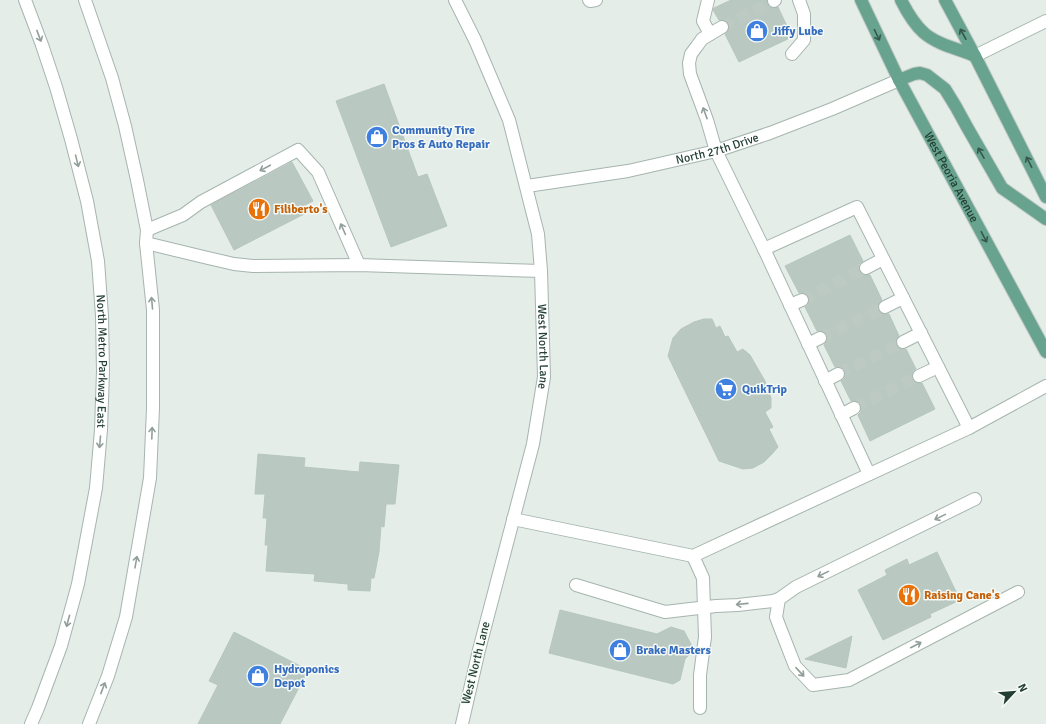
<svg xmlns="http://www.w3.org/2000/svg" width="1046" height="724" font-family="Signika,sans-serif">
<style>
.building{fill:#b9c8c1;stroke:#b6c7bf}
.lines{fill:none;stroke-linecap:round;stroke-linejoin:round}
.minor-tunnel{stroke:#bdcac4;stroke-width:12;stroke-dasharray:12 6;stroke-linecap:butt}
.minor-casing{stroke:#a6b5af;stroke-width:14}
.major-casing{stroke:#c1c9c6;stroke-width:14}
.minor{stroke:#fff;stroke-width:12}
.major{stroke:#68a38f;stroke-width:12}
.oneway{stroke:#34584c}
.oneway2{stroke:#919f9a}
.labels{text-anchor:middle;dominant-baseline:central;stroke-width:3;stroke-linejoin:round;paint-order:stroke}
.shop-label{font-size:12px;font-weight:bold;fill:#366cbe;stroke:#f5faf7;text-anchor:start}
.street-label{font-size:12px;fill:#233f35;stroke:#f5faf7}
.food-label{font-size:12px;font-weight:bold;fill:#c56008;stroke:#f5faf7;text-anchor:start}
</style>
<rect width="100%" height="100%" fill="#e4ede8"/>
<!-- building -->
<path class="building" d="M731 0H767V3L769 7 772 8 778 7 792 37 739 62 725 34 729 30V24L725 20H719L713 10 714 8Z
M384 84 418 177 427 174 447 226 391 247 336 101Z
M292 162 313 201 305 205 308 212 234 250 211 205Z
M850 235 863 261 859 264V271L862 275H870L882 300 879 303 878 307V310L881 313 885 314H889L899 336 897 338 896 342V345L899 348 902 349H906L916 369 913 371 912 375V380L915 382 918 383H922L935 409 870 441 858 415 861 412V405L858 401H851L841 381 845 378V371L842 367H835L824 345 826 342 827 338V335L824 332 820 331H817L805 307 808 305 809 301V297L807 294 803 293H799L785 266Z
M704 319H712L716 328 720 326 725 337 728 336 737 352 743 349 750 355 765 381 771 398V408L765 412 773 427 769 429 778 447 772 454 764 462 753 468 743 469 719 461 668 356 673 338 681 329 694 322Z
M258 454 305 458 304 467 359 472 360 462 399 465 395 504H386L384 527 381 526 379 552 374 578H371L370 591 348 590V584L314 581 315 574 266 571 268 545H265L267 518H263L265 494H255Z
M937 552 960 600 930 614 931 617 883 640 858 590 887 575 885 570 907 559 909 565Z
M560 610 657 634 671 627 684 631 692 646 689 655 685 659 680 680 673 684 549 653Z
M234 632 308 670 280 724H198L218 685 209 681Z
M852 636 846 668 805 659Z"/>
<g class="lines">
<!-- minor-tunnel -->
<path class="minor-tunnel" d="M722 27 774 1
M802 300 866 268
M820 338 885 307
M838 374 903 342
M854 408 919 376"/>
<!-- minor casing -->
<g class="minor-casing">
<g id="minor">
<path id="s1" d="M25 0 42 45 56 87 71 139 87 201 98 261 102 316 103 371 101 430 96 488 78 584 61 646 38 708 31 724"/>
<path d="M85 0 112 78 125 126 137 180 147 230 146 243 153 310V408L150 478 126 617 108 676 89 724"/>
<path id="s2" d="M455 0 475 40 509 120 538 234 541 271 544 377 533 444 479 650 462 724"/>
<path d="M589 0 590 1 596 0"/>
<path d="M708 0 703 21 710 34"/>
<path d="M774 1 775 0"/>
<path d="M722 27 702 39 697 46 691 54 689 63 690 74 707 120 716 151 764 249 869 474"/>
<path d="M792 54 804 40V14L799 0"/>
<path d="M975 56 1046 21"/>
<path id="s3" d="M527 186 628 171 716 151 770 133 832 109 899 80"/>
<path d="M147 230 183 215 201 202 298 150 318 172 359 265"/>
<path d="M146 243 208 258 234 264 253 266 359 265 541 271"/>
<path d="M764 249 857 207 969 428"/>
<path d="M866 268 883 259"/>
<path d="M790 305 802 300"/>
<path d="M885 307 903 298"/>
<path d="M903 342 921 333"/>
<path d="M808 344 820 338"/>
<path d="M919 376 938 367"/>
<path d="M825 381 838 374"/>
<path d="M841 415 854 408"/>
<path d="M975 499 796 587 779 599 776 617 779 625 795 666 813 685 849 680 1018 592"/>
<path d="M513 519 693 556 969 428 1046 386"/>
<path d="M693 556 703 578 705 637 700 675V708"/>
<path d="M576 585 665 612 716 606 738 605 773 601 779 599"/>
</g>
</g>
<!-- major casing -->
<g class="major-casing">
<g id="major">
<path id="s4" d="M861 0 899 80 1046 352"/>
<path d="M901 0C907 12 914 24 924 33 938 45 959 49 975 56"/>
<path d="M945 0 975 56 1046 197"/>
<path d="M899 80 914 74 920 73 927 75 945 89 956 107 967 127 1002 188 1046 219"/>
</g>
</g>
<!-- minor -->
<use href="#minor" class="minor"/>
<!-- major -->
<use href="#major" class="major"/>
</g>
<!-- one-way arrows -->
<defs><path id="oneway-shaft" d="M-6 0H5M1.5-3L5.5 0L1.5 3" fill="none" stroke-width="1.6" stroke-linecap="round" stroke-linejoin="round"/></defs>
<g class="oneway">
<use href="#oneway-shaft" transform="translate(963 34) rotate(-119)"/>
<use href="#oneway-shaft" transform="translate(877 35) rotate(64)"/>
<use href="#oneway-shaft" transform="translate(981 153) rotate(-120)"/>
<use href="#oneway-shaft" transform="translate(1029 162) rotate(-117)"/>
<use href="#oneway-shaft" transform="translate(984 237) rotate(62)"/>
</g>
<g class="oneway2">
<use href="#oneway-shaft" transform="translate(39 36) rotate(69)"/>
<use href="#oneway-shaft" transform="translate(705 113) rotate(-110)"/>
<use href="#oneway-shaft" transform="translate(77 161) rotate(76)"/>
<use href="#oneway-shaft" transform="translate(265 168) rotate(152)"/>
<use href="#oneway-shaft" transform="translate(343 229) rotate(-114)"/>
<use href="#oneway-shaft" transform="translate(152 303) rotate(-95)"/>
<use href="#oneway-shaft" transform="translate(152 433) rotate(-88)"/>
<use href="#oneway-shaft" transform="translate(100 442) rotate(95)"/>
<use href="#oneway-shaft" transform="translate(940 517) rotate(154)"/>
<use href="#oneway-shaft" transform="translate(136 562) rotate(-80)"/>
<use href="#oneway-shaft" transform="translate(823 574) rotate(154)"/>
<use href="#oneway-shaft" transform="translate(742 604) rotate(174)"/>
<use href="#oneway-shaft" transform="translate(68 621) rotate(105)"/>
<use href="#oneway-shaft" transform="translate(916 645) rotate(-27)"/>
<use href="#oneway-shaft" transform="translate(800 672) rotate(47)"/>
<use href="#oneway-shaft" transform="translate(103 688) rotate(-69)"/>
</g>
<!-- icons -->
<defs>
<g id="shop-disc" transform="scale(1.15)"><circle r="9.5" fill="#3f7fe0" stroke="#f5faf7"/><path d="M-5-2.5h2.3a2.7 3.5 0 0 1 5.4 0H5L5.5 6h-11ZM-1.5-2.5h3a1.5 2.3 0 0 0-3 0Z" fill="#fff"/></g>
<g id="restaurant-disc" transform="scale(1.15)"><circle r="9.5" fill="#e8710a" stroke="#f5faf7"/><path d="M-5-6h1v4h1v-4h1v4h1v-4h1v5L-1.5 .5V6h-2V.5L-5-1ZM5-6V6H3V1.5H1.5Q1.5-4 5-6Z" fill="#fff"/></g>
<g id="supermarket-disc" transform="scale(1.15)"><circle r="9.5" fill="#3f7fe0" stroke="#f5faf7"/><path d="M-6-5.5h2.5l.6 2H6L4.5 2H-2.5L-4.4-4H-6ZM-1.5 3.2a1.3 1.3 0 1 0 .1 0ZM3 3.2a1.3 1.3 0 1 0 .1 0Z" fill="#fff"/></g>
</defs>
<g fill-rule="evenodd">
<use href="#shop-disc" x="757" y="31"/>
<use href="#shop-disc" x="377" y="137"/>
<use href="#restaurant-disc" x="259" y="209"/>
<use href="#supermarket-disc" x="726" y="389"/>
<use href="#restaurant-disc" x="909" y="595"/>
<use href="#shop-disc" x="620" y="650"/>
<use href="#shop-disc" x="258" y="676"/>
</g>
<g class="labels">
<!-- shop labels -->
<g class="shop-label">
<text x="772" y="31">Jiffy Lube</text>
<text x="392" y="130">Community Tire<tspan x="392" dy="14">Pros &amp; Auto Repair</tspan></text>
<text x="742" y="389">QuikTrip</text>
<text x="636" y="650">Brake Masters</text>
<text x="274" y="669">Hydroponics<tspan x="274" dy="14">Depot</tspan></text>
</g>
<!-- street labels -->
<g class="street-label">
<text stroke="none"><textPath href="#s3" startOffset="194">North 27th Drive</textPath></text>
<text stroke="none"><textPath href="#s4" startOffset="199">West Peoria Avenue</textPath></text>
<text stroke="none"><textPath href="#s2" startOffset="362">West North Lane</textPath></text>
<text stroke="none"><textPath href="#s1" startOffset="372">North Metro Parkway East</textPath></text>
<text transform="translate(476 663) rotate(-76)">West North Lane</text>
</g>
<!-- food labels -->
<g class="food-label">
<text x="274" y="209">Filiberto's</text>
<text x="924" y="595">Raising Cane's</text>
</g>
</g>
<!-- north arrow -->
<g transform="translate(1014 692) rotate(64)" stroke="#f5faf7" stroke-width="3" paint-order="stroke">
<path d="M0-3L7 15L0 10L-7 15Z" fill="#233f35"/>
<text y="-6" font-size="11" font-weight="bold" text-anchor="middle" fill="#233f35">N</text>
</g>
</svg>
